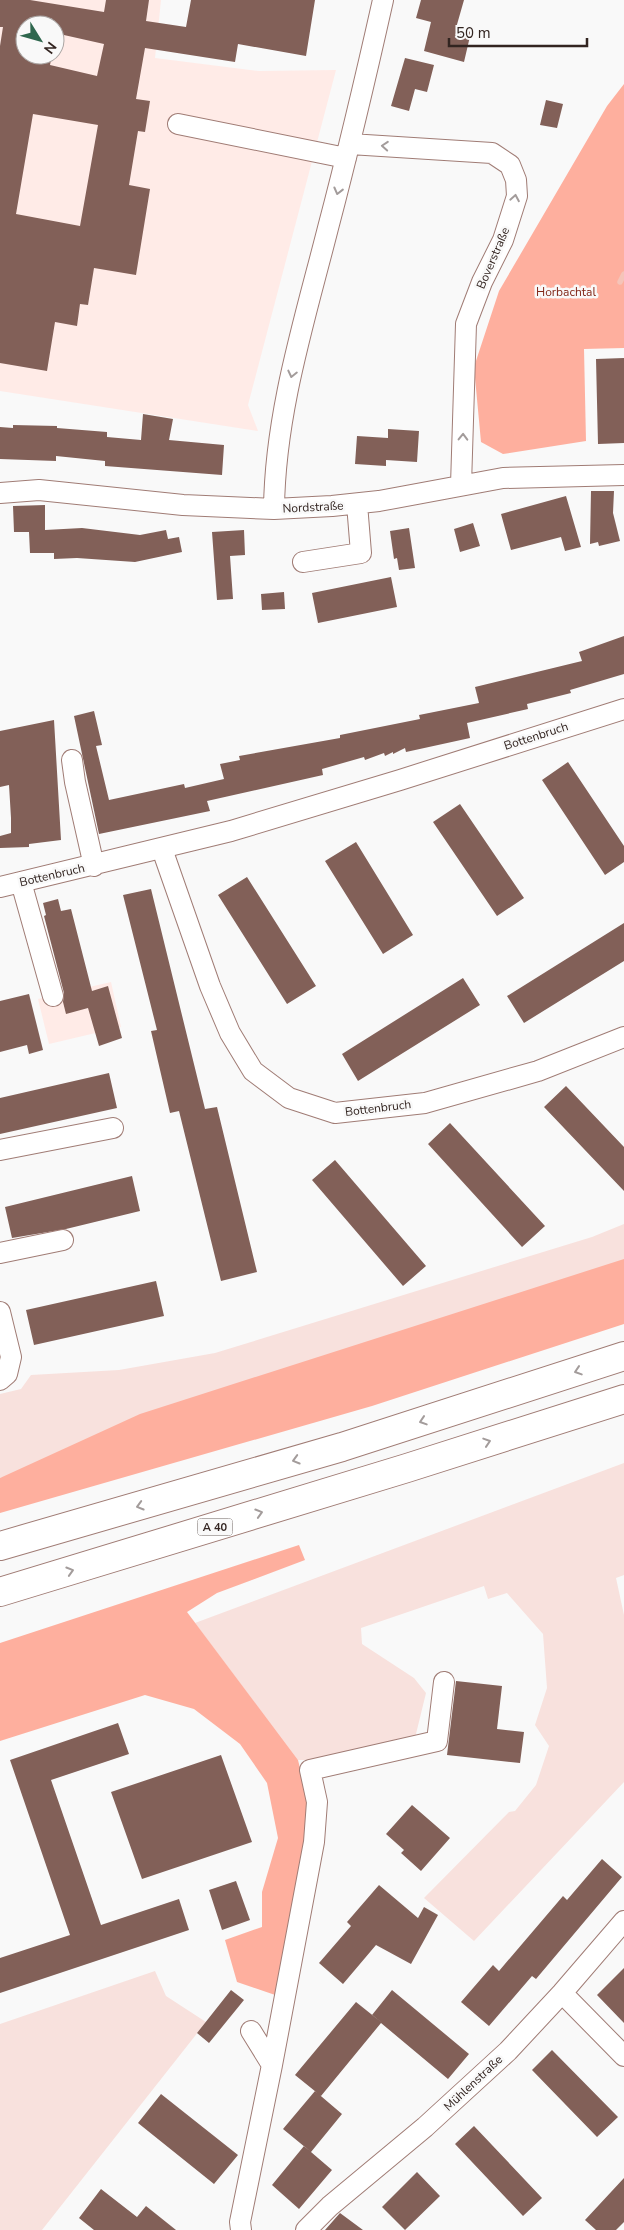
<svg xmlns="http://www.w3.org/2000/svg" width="624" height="2230" font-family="'Nunito Sans',sans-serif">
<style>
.built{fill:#ffebe7;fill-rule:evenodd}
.green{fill:#f8e1dd}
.forest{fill:#feaf9e}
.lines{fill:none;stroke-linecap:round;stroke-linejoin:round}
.stream{stroke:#f5c4b9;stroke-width:5.5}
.building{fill:#826058;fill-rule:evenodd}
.minor-casing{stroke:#a07c75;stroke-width:22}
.highway-casing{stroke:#a07c75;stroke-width:30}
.minor{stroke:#fff;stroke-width:20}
.highway{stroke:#fff;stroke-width:28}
.oneway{stroke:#a39c9b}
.labels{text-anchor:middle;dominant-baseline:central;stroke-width:5;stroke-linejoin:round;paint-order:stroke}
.shield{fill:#f9f9f9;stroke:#6e6461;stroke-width:1}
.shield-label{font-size:11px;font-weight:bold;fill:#322420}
.street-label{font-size:12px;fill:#322420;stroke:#f9f9f9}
.park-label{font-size:12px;fill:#812617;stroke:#f9f9f9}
</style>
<rect width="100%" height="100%" fill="#f9f9f9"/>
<!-- built -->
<path class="built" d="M0 0H161L155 58 259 71 336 70 248 405 258 431 0 391ZM25 25H55V55H25Z
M111 982 121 1027 49 1044 38 999Z"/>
<!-- green -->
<path class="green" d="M624 1224V1300L0 1478V1394L21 1389 31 1375 119 1370 215 1353 592 1237Z
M624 1463V1575L616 1578 624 1615V1782L474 1941 424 1898 509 1812 515 1811 536 1785 549 1746 535 1725 547 1688 543 1634 507 1593 488 1599 484 1586 361 1628 362 1644 414 1678 426 1693 415 1738 316 1760H298L195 1623Z
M155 1971 166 1996 206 2022 42 2230H0V2024Z"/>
<!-- forest -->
<path class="forest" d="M624 84V348L584 349 586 441 503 454 481 442 474 367 499 291 607 106Z
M624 1259V1324L372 1406 0 1513V1478L140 1414Z
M299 1545 305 1560 217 1593 187 1612 298 1760 311 1813 281 1997 237 1982 225 1940 262 1927V1892L278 1838 267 1783 240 1744 194 1709 145 1695 0 1741V1643Z"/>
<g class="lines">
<!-- stream -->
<path class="stream" d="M620 282 624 274"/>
</g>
<!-- building -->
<path class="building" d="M0 0H30L104 12 106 0H149L146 21 186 27 191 0H315L306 56 238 44 235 62 145 48 136 99 150 101 145 132 138 131 129 185 150 189 136 275 94 268 88 305 80 304 77 326 55 322 47 371 0 363V46L3 27H0ZM25 25H55V33L104 44 97 76 50 65 52 55H25ZM33 114 98 125 80 226 16 214Z
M421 0H464L456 28 471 32 464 62 424 51 431 22 416 18Z
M405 58 434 65 427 92 415 89 409 111 391 106Z
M546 100 563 104 557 128 540 125Z
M624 358V443L598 444 596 359Z
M143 414 173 419 169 440 224 445 222 475 105 466V461L56 456V461L0 459V427L13 428V425L57 426V428L107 432V437L141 440Z
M388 429 419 431 417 462 386 460V466L355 464 357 436 388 438Z
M591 491H614L613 513 620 541 599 546 598 542 590 544Z
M566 496 581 547 565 551 561 537 511 550 501 514Z
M45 505V530L82 528 140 535 166 530 168 539 179 537 182 552 135 562 77 558 54 559V553H30L29 532H14L13 506Z
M473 523 480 546 460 552 454 529Z
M409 528 415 568 399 570 397 558 394 559 390 531Z
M244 530 245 555 230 556 233 599 217 600 212 532Z
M391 577 397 607 318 623 312 593Z
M284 592 285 609 262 610 261 594Z
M624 636V674L570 690 571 693 527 704 528 709 467 723 470 738 406 752 405 748 393 754V752L385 756 384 753 365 760 364 757 322 769 323 775 207 801 210 811 99 834 74 716 94 711 102 745 96 746 109 800 184 784 185 788 224 779 220 764 240 760 239 756 340 738V735L420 719 419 715 479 703 475 687 582 661 579 652Z
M54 720 61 840 29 844V847L0 848V836L11 833V818L9 785 0 787V731Z
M568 762 624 846V862L605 875 542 780Z
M460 804 524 898 497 916 433 822Z
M356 842 413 935 383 954 325 861Z
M247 877 316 986 287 1004 218 895Z
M151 889 205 1109 217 1107 257 1272 221 1281 179 1111 170 1113 151 1031 157 1030 123 895Z
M58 899 61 911 71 909 92 991 108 986 122 1038 99 1046 88 1008 66 1014 63 1002 64 993 44 916 46 915 43 903Z
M624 923V961L524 1023 507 996Z
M463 978 480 1005 358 1081 342 1054Z
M29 994 43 1050 29 1054 27 1045 0 1052V1001Z
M109 1073 117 1108 0 1134V1098Z
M566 1086 624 1147V1191L544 1107Z
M450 1123 545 1226 522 1247 428 1144Z
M335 1160 426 1266 403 1286 312 1180Z
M132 1176 140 1211 66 1229 12 1238 5 1207Z
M156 1281 164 1316 34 1345 26 1310Z
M456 1681 502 1686 497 1729 524 1732 520 1763 447 1755Z
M118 1723 129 1754 51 1780 101 1925 179 1899 189 1930 0 1993V1958L70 1935 10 1760Z
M221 1755 252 1842 142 1879 111 1792Z
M412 1805 450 1838 421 1871 401 1853 404 1850 386 1834Z
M602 1859 622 1877 536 1979 532 1976 489 2026 461 2002 493 1965 499 1971 563 1896 567 1900Z
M236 1881 250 1920 222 1930 209 1890Z
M379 1885 418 1918 424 1907 438 1915 411 1964 376 1945 343 1984 319 1963 351 1926 347 1922Z
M624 1968V2023L597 1995Z
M231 1990 244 2000 209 2043 197 2033Z
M392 1990 469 2054 448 2079 381 2023 321 2096 295 2075 356 2002 381 2022 372 2015Z
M552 2050 618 2117 597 2137 532 2070Z
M315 2091 342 2114 311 2152 283 2129Z
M161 2094 238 2155 214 2184 138 2123Z
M474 2126 542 2198 523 2216 455 2144Z
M304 2146 332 2170 299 2209 272 2185Z
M417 2172 440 2196 405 2230 382 2207Z
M624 2178V2222L616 2230H596L585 2220Z
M101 2189 137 2217 146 2206 176 2230H94L79 2218Z
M340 2213 363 2230H325Z"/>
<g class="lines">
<!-- minor casing -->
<g class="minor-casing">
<path id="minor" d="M178 124 346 158
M350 144 492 153 510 165 516 180 517 196 503 240 482 282 466 324 461 485
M0 493 39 490 183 505 274 509 332 506 379 501 503 478 624 475
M274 509C275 413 305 319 328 228 348 152 366 76 383 0
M303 562 361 553 357 504
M72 760 75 782 94 866
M162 849 210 986 230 1033 253 1071 289 1098 335 1113 425 1103 538 1071 624 1037
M21 882 53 996
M0 887 231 831 400 780 624 709
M0 1150 113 1128
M0 1253 63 1240
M0 1312 11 1357 7 1374 0 1380
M562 1993 624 2056
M272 2065 314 1842 317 1802 310 1770 437 1741 444 1682
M241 2230 240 2222 272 2065 251 2031
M306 2230 330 2206 425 2127 508 2051 562 1993 624 1921"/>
</g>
<!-- highway casing -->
<g class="highway-casing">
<path id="highway" d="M0 1546 342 1447 624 1356
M0 1592 407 1468 624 1399"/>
</g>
<!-- minor -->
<use href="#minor" class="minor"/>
<!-- highway -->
<use href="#highway" class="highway"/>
</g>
<!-- one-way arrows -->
<defs><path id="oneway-chevron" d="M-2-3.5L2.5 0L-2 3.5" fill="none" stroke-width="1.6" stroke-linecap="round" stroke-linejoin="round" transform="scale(1.25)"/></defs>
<g class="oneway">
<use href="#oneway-chevron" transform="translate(385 146) rotate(-176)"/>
<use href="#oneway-chevron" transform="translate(338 191) rotate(104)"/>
<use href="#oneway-chevron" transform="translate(515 198) rotate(-80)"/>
<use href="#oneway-chevron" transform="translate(292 374) rotate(103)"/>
<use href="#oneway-chevron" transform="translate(463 437) rotate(-89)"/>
<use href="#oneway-chevron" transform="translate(578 1371) rotate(162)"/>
<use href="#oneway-chevron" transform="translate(423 1421) rotate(162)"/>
<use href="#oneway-chevron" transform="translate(487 1442) rotate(-18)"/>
<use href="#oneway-chevron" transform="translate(296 1460) rotate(164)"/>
<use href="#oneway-chevron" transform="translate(140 1506) rotate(164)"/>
<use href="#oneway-chevron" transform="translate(259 1513) rotate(-17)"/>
<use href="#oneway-chevron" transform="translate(70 1571) rotate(-17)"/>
</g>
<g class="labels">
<!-- shield labels -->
<rect class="shield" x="197.5" y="1518.5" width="35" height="17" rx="4"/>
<g class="shield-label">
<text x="215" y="1527">A 40</text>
</g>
<!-- street labels -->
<g class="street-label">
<text transform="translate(493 258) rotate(-67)">Boverstraße</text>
<text transform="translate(313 507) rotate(-3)">Nordstraße</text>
<text transform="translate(536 736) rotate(-18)">Bottenbruch</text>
<text transform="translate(52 875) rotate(-13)">Bottenbruch</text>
<text transform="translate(378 1108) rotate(-7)">Bottenbruch</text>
<text transform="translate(473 2083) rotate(-43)">Mühlenstraße</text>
</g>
<!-- park labels -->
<g class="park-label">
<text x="566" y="292">Horbachtal</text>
</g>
</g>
<!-- north arrow -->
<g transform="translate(40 40) rotate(127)"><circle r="24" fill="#f9f9f9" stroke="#a9a4a2"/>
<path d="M0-4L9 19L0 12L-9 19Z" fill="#2f674e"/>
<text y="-8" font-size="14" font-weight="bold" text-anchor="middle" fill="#322420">N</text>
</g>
<!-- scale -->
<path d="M449 38v8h138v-8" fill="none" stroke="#322420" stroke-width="2.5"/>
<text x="456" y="38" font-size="15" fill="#322420" stroke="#f9f9f9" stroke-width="4" paint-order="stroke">50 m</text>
</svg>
